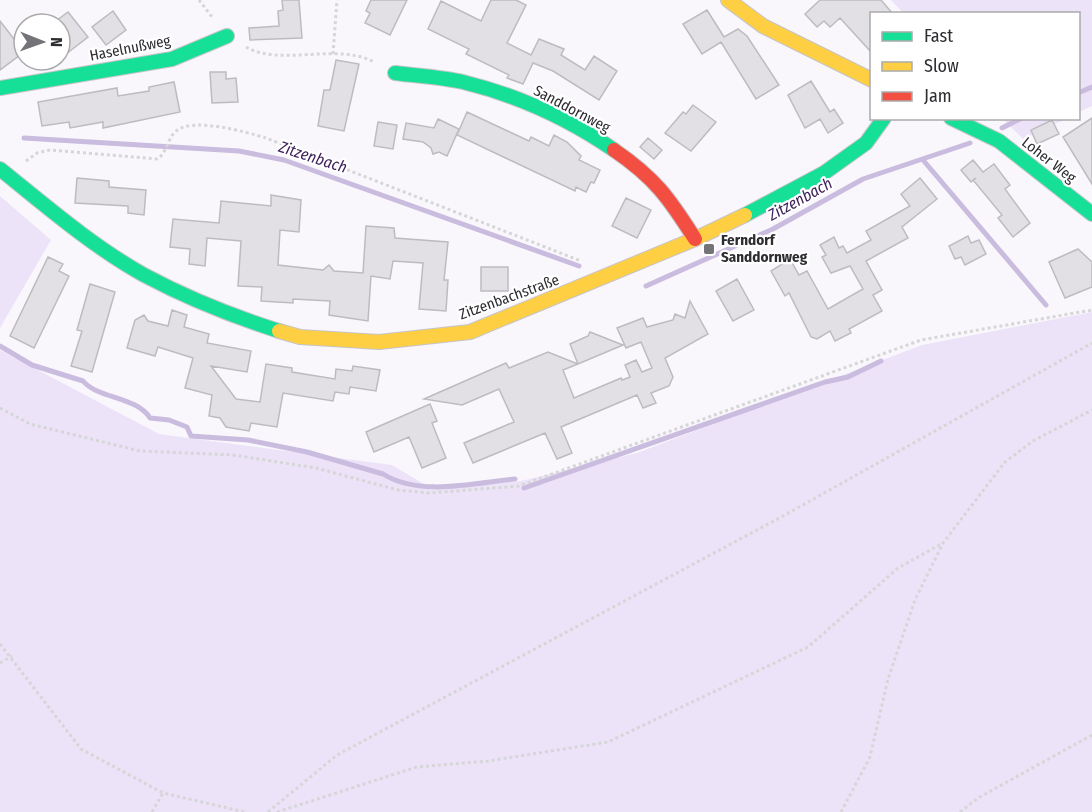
<svg xmlns="http://www.w3.org/2000/svg" width="1092" height="812" font-family="'Fira Sans Condensed',sans-serif">
  <style>
    .green { fill: #ece3f9 }
    .lines { fill: none; stroke-linecap: round; stroke-linejoin: round }
    .stream { stroke: #cabcde; stroke-width: 5 }
    .building { fill: #e2e0e4; stroke: #bdbbc0; stroke-width: 1.5 }
    .fast-casing { stroke: #c5c4c8; stroke-width: 16 }
    .slow-casing { stroke: #c5c4c8; stroke-width: 16 }
    .jam-casing { stroke: #c5c4c8; stroke-width: 16 }
    .path { stroke: #d6d6d7; stroke-width: 3; stroke-dasharray: 3 3; stroke-linecap: butt }
    .fast { stroke: #16e098; stroke-width: 14 }
    .slow { stroke: #ffcf43; stroke-width: 14 }
    .jam { stroke: #f24e42; stroke-width: 14 }
    .poi-dot { fill: #747377; stroke: #fff; stroke-width: 2 }
    .labels { text-anchor: middle; dominant-baseline: central; stroke-width: 4.5; stroke-linejoin: round; paint-order: stroke }
    .street-label { font-size: 15px; fill: #2d2c30; stroke: #fff }
    .poi-label { font-size: 15px; font-weight: bold; fill: #2d2c30; stroke: #fff; text-anchor: start }
    .water-label { font-size: 16px; font-style: italic; fill: #3e225b; stroke: #fff }
  </style>
  <rect width="100%" height="100%" fill="#f9f7fc"/>
  <!-- green -->
  <path class="green" d="M891,0H1092V106L1079,112L1078,14L903,13Z
    M1003,119H1066L1023,139Z
    M0,196L51,240L0,328Z
    M1092,312V812H0V350L159,434L392,465L432,489L521,481L637,453L922,345Z"/>
  <g class="lines">
    <!-- stream -->
    <path class="stream" d="M1078,93L1092,87
      M1002,128L1022,118
      M24,138L239,151L284,160L579,266
      M923,160L1046,305
      M646,286L773,229L863,179L970,143
      M0,346L32,365L83,381C98,399 136,396 150,418L169,420L187,427L191,436L248,440L307,452L383,474C420,497 474,483 515,479
      M524,488L825,382L848,377L881,361"/>
  </g>
  <!-- building -->
  <path class="building" d="M282,0H299L302,38L250,40L249,28L279,26L278,11L283,10Z
    M371,0H407L390,35L365,23L370,13L366,11Z
    M491,0H516L526,5L507,43L531,55L539,39L564,49L561,55L585,70L594,56L617,71L599,100L553,71L533,63L523,84L507,78L509,75L466,54L469,49L428,29L441,1L481,21Z
    M820,0H881L893,14H872V53L840,18L830,27L824,21L817,27L805,14Z
    M707,10L724,37L738,29L747,36L779,85L756,99L721,42L702,54L683,24Z
    M113,11L126,30L106,45L92,27Z
    M68,12L88,37L66,54L60,46V24L56,21Z
    M0,21L24,52L0,70Z
    M336,60L359,64L344,131L318,126L324,90H330Z
    M210,72H226V79L236,78L238,102L212,103Z
    M811,81L830,112L834,109L843,123L828,133L820,119L805,128L788,95Z
    M174,82L180,112L103,128V122L70,128L69,122L42,126L38,102L117,88L118,96L149,91V87Z
    M693,105L716,122L691,151L665,133L683,112L686,114Z
    M467,112L529,141L531,137L549,146L554,135L567,142L581,156L579,160L600,170L594,183L591,182L586,192L576,187L575,191L457,135Z
    M1092,118V184L1063,137Z
    M438,119L459,129L447,156L439,152L433,154L431,148L423,142L403,139L406,123L434,128Z
    M1052,120L1059,134L1037,144L1031,130Z
    M378,122L397,125L393,149L374,146Z
    M648,138L662,150L654,159L640,147Z
    M973,160L983,172L994,164L1010,185L1005,189L1030,223L1013,237L998,218L1002,215L973,180L976,178L971,182L961,170Z
    M77,178L109,181V187L146,190L144,215L128,213V206L75,203Z
    M920,178L937,199L902,227L908,238L866,261L882,290L873,295L882,311L849,329L851,333L835,341L830,331L817,339L811,337L789,293L785,296L771,271L790,259L799,275L807,271L828,309L863,289L850,266L831,273L822,257L826,255L820,245L834,237L839,248L843,246L847,253L871,240L866,231L910,206L901,194Z
    M271,195L301,200L299,232L280,230L278,265L323,270L329,265L334,271L363,273L366,226L394,228L395,238L448,242L444,280H448L446,311L419,309L423,263L393,261L390,279L371,276L368,321L329,315L330,301L293,299V303L261,301L262,287L238,286L241,241L207,238L205,266L189,264L190,249L170,247L173,219L219,223L221,201L271,206Z
    M626,198L651,210L637,238L612,226Z
    M968,236L971,243L979,240L986,254L965,265L961,257L955,259L949,246Z
    M1078,249L1092,262V287L1065,298L1049,262Z
    M48,257L63,264L59,271L69,276L34,348L10,336Z
    M481,267H508V291H481Z
    M737,279L754,310L733,321L716,291Z
    M90,284L115,292L92,372L71,366L82,331L77,330Z
    M690,301L708,334L665,358L673,377L669,386L651,393L656,403L643,408L637,395L561,427L572,453L557,459L545,433L473,463L464,443L514,422L499,389L462,405L424,399L506,363L509,368L548,352L578,364L563,370L574,398L621,378L622,380L630,377L625,365L636,360L642,372L652,368L641,342L626,348L617,328L643,318L647,327L673,320L675,314L685,318Z
    M172,310L187,315L184,327L209,334L207,343L251,351L247,372L211,366L236,399L260,402L266,364L292,368V372L335,379L336,369L352,371L353,366L380,370L376,391L350,387L349,394L335,392L333,401L283,393L277,427L251,423L249,431L226,427L220,418L209,416L212,395L185,388L193,358L158,347L155,356L127,348L135,320L144,315L148,321L168,326Z
    M590,332L623,345L578,364L570,344L588,336Z
    M430,404L437,421L432,423L446,458L422,468L409,437L374,452L366,432Z"/>
  <g class="lines">
    <defs>
      <path id="fast" d="M395,73C418,76 441,77 463,82C516,95 569,119 614,150
        M0,88L172,59L227,36
        M951,118L999,141L1092,214
        M0,169C46,206 92,246 144,275C187,298 232,316 279,331
        M745,215L824,173L866,143L884,118"/>
      <path id="slow" d="M728,0L763,26L872,80
        M279,331L300,337L379,342L470,332L695,239L745,215"/>
      <path id="jam" d="M614,150C655,178 669,198 695,239"/>
    </defs>
    <!-- fast casing -->
    <use href="#fast" class="fast-casing"/>
    <!-- slow casing -->
    <use href="#slow" class="slow-casing"/>
    <!-- jam casing -->
    <use href="#jam" class="jam-casing"/>
    <!-- path -->
    <path class="path" d="M199,0L212,17
      M246,47C280,67 337,42 374,62
      M333,54L337,0
      M26,161L37,153L50,150L157,159C167,153 167,140 175,132C191,116 246,132 266,138L581,261
      M0,408L30,424L140,451L233,455L316,468L398,490L430,493L519,486L921,340L1092,310
      M0,644L81,749L163,793L245,812
      M0,663L12,656
      M152,812L163,793
      M268,812L337,755L785,515L1092,343
      M277,812L417,767L488,761L608,742L808,647L898,568L943,543
      M841,812L870,757L888,679L915,600L943,543L1005,462L1033,441L1092,410
      M960,812L978,798L1092,735"/>
    <!-- fast -->
    <use href="#fast" class="fast"/>
    <!-- slow -->
    <use href="#slow" class="slow"/>
    <!-- jam -->
    <use href="#jam" class="jam"/>
  </g>
  <!-- markers -->
  <rect class="poi-dot" x="703" y="243" width="12" height="12" rx="3"/>
  <g class="labels">
    <!-- street labels -->
    <g class="street-label">
      <text transform="translate(130 48) rotate(-11)">Haselnußweg</text>
      <text transform="translate(572 109) rotate(28)">Sanddornweg</text>
      <text transform="translate(1049 160) rotate(38)">Loher Weg</text>
      <text transform="translate(509 297) rotate(-20)">Zitzenbachstraße</text>
    </g>
    <!-- poi labels -->
    <g class="poi-label">
      <text x="721" y="240">Ferndorf<tspan x="721" dy="17">Sanddornweg</tspan></text>
    </g>
    <!-- water labels -->
    <g class="water-label">
      <text transform="translate(313 157) rotate(18)">Zitzenbach</text>
      <text transform="translate(800 199) rotate(-29)">Zitzenbach</text>
    </g>
  </g>
  <!-- legend -->
  <rect x="870" y="12" width="210" height="108" fill="#ffffff" stroke="#ababac" stroke-width="1.5"/>
  <rect x="882" y="32" width="30" height="9" fill="#16e098" stroke="#ababac" stroke-width="1.5"/>
  <text x="924" y="42" font-size="18" fill="#2d2c30">Fast</text>
  <rect x="882" y="62" width="30" height="9" fill="#ffcf43" stroke="#ababac" stroke-width="1.5"/>
  <text x="924" y="72" font-size="18" fill="#2d2c30">Slow</text>
  <rect x="882" y="92" width="30" height="9" fill="#f24e42" stroke="#ababac" stroke-width="1.5"/>
  <text x="924" y="102" font-size="18" fill="#2d2c30">Jam</text>
  <!-- north arrow -->
  <g transform="translate(42 42) rotate(91)"><circle r="28" fill="#ffffff" stroke="#ababac" stroke-width="1.5"/>
  <path d="M0-4.5L10 22L0 15L-10 22Z" fill="#747377"/>
  <text y="-9" font-size="16" font-weight="bold" text-anchor="middle" fill="#2d2c30">N</text>
  </g>
</svg>
